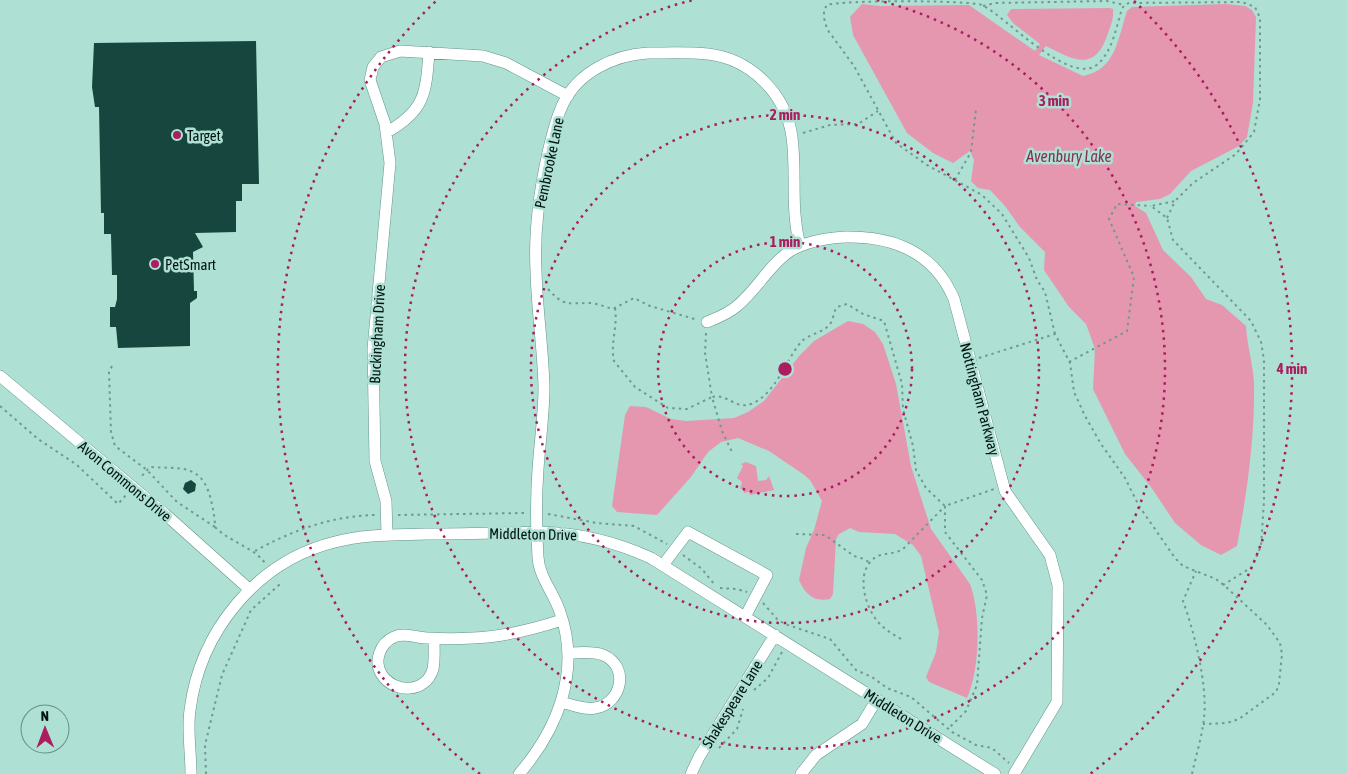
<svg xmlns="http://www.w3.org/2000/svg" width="1347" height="774" font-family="'Asap Condensed',sans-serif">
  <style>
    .water { fill: #e597af }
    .building { fill: #16463e }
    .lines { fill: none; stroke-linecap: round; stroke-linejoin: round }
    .minor-casing { stroke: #64948a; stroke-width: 12 }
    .path { stroke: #72988f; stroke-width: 2; stroke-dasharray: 2.5 4; stroke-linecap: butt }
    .minor { stroke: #fff; stroke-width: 11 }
    .ring { fill: none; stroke: #aa1d5e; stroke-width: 2.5; stroke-dasharray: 2.5 5 }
    .poi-dot { fill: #aa1d5e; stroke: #aee0d4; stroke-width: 2 }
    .labels { text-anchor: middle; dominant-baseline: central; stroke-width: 5; stroke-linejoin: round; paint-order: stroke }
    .poi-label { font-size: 15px; fill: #021410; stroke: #aee0d4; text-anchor: start }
    .street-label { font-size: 15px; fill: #021410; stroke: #aee0d4 }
    .water-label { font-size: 16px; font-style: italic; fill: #892e52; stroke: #aee0d4 }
    .centre { fill: #aa1d5e; stroke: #aee0d4; stroke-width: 2.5 }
    .ring-label { font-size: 15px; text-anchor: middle; font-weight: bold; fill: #aa1d5e; stroke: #aee0d4; stroke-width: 5; stroke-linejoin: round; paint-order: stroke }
  </style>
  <rect width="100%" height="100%" fill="#aee0d4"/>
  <!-- water -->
  <path class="water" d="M862,4L880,6L969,5L1035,51L1040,44L1013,23L1007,15L1011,9L1110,8L1113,9C1114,19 1110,27 1107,36C1094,73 1072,59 1046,46L1039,55L1083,76C1116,70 1118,38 1127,11L1132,7L1226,4L1245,6L1252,10L1256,17L1253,103L1247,137L1239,146L1191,171L1170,194L1160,199L1136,202L1135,206L1146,213L1163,250L1191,277L1206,299L1222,305L1246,326C1247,346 1253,363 1254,383C1255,438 1247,492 1237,546L1221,555L1201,545L1175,523L1151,487L1125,454L1093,389L1095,349L1086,324L1069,307L1044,270L1045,252L1020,227L1005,206L990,190L978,188L971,181L974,160L970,151L953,163L933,153L907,133L853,35L850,17Z
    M848,321L863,324L875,332L883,344L896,384L911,466L931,529L970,584C981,613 980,669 967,698L929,682L926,677L936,652L939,632L921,556L913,545L895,534L859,532L850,528L839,534L836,539L833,594L830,599C813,602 806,595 799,580L806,548L814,530L822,501L810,480L803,474L769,451L738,438L721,442L708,452L691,477L657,515L617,512L612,506L625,415L630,406L646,407L671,419L686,421L734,418L748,412L764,401L800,355L814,341Z
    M746,462L756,466L758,481L766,480L769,476L774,490L750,495L749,492L744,493L743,489H740L742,482L737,478L743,466L741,464Z"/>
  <!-- building -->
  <path class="building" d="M256,41L259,184H242V201H236V232L195,233L203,247L193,252L194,291H197V298L190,303V346L118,348L116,327H110V307H115L117,299V275H112L111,234H104V213H101L99,107H95L92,87L94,43Z
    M191,480L196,484L195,491L188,494L183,489L185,483Z"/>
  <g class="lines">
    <defs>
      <path id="minor" d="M387,132C425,111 426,93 429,52
        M707,322C717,318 728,314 737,306C757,290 768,266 790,251C807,241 826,238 845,237C894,236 934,252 954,299L1005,491L1050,555L1058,585L1057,702L1014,774
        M0,376L165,514L249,589
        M387,535L386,501L375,461L373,349L390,163L385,124L370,80L373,67L381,57L400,51L483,56L506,63L568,96
        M663,565L688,532L767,575L745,617
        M434,638C434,648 435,659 433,669C426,693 395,694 382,675C373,662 380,643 394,637C405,632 416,638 427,638C443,639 458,639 473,638C503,637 534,629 562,620
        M561,702C572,705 585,710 595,708C622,704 630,666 603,655C593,651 580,653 569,653
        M191,774C191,752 187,731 190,710C200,631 257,561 335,542C364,534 395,535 426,534C464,534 502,533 540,532C580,533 614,541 651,558L995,774
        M519,774C558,729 581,671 560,612C554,593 539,577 538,557C536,528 536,498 538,469C540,441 544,414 544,387C543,348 537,310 536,271C534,233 539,194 547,157C551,140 555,120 563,104C578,72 614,55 648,53C668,53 689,52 708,54C751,59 786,94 792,137C797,175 790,207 800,246
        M691,774L699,757L775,635
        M801,774L816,755L862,724L877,699"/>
    </defs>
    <!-- minor casing -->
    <use href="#minor" class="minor-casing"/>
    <!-- path -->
    <path class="path" d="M983,6L995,3L1107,1L1124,5
      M803,133L830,125L858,124L878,111
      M955,180L971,152L976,109
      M1167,218L1175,201L1151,206L1167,218L1173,240L1251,321L1261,342L1264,360V501L1261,546L1252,567L1223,585
      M548,289C564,307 568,303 589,303C597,303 605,307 613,309L634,298L650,306L698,320
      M615,308C618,327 610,343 614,361L635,387L668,408L687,409L712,397L722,431L732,452
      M706,333L705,353L712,397C727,393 736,410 751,404C776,394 785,361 801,342C808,334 824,333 830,324C834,319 833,312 837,307L847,304L863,314L884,321L902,384L903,409L913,446L916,470L926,488L945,506L994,489
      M1055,334L1045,292L1037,280L1029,258L1002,214L982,195L927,165L896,143L854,66L827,29L824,18V10L827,5C841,0 967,0 982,5C1005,16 1071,88 1098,64C1112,51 1116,29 1121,12L1124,5L1129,3L1242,2L1255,7L1260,18V99L1254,132L1236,154L1193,183L1175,201
      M979,358L1055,334L1070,363L1074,392L1085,416L1101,444L1125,478L1139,506L1175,558L1183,566L1216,579L1225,586L1267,625L1280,643L1282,654L1279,684L1276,692L1239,719L1227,723L1203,724
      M1069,362L1127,331L1134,277L1109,219L1117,204L1151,206
      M112,366L109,372L111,432L115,446L147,470L177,502L215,527C215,518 213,509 211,500C202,463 181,469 150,467L140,478
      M0,406L38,439L77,465L118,504L126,495
      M945,506V532L982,580L987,595L982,618L977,685L966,711L948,729
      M548,514L597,523L634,526L667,544
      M398,515L525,513
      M215,527C231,543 252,546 265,563
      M796,534L825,535L854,556L864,559L870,563
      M255,551C293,530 332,516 375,515
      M683,555L702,569L714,584
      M720,588L737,589L747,592
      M763,603L777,619L785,624L830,639L856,670L872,677L887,688L911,697L952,732L976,745L992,748L1009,763
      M901,639C893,634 885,630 879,623C866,609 856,577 871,561C880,551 892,556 903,549L945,506
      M754,690L768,678L782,652
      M719,748L737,729L743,709
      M206,774L205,745L222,675L251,610L279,585L278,582
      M1192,774C1196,755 1202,737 1204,718C1208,686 1194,631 1183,601L1196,571"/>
    <!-- minor -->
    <use href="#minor" class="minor"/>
  </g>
  <!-- distance rings -->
  <g class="ring">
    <circle cx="785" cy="369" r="127"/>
    <circle cx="785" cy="369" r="254"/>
    <path d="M877 0A380 380 0 1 1 693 0"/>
    <path d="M480 774A507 507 0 0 1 436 1M1134 1A507 507 0 0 1 1090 774"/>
  </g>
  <!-- markers -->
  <g class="poi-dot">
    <circle cx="177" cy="135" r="5"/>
    <circle cx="155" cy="264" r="5"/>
  </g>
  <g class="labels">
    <!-- poi labels -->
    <g class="poi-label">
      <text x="187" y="135">Target</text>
      <text x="165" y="264">PetSmart</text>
    </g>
    <!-- street labels -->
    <g class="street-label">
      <text transform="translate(549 163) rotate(-78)">Pembrooke Lane</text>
      <text transform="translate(377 334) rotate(-87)">Buckingham Drive</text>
      <text transform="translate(980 399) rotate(75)">Nottingham Parkway</text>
      <text transform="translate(125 481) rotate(40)">Avon Commons Drive</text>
      <text transform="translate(533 534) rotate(1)">Middleton Drive</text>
      <text transform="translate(732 704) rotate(-58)">Shakespeare Lane</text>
      <text transform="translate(903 716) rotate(32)">Middleton Drive</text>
    </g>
    <!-- water labels -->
    <g class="water-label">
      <text x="1069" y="156">Avenbury Lake</text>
    </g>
  </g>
  <circle cx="785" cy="369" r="8" class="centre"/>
  <g class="ring-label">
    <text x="1054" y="106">3 min</text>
    <text x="785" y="120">2 min</text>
    <text x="785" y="247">1 min</text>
    <text x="1292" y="374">4 min</text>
  </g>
  <!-- north arrow -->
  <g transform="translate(45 729) rotate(359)"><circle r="24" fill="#aee0d4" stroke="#698e86"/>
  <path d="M0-4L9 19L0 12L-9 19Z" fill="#aa1d5e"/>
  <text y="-8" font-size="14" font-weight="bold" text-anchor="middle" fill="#021410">N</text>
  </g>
</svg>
